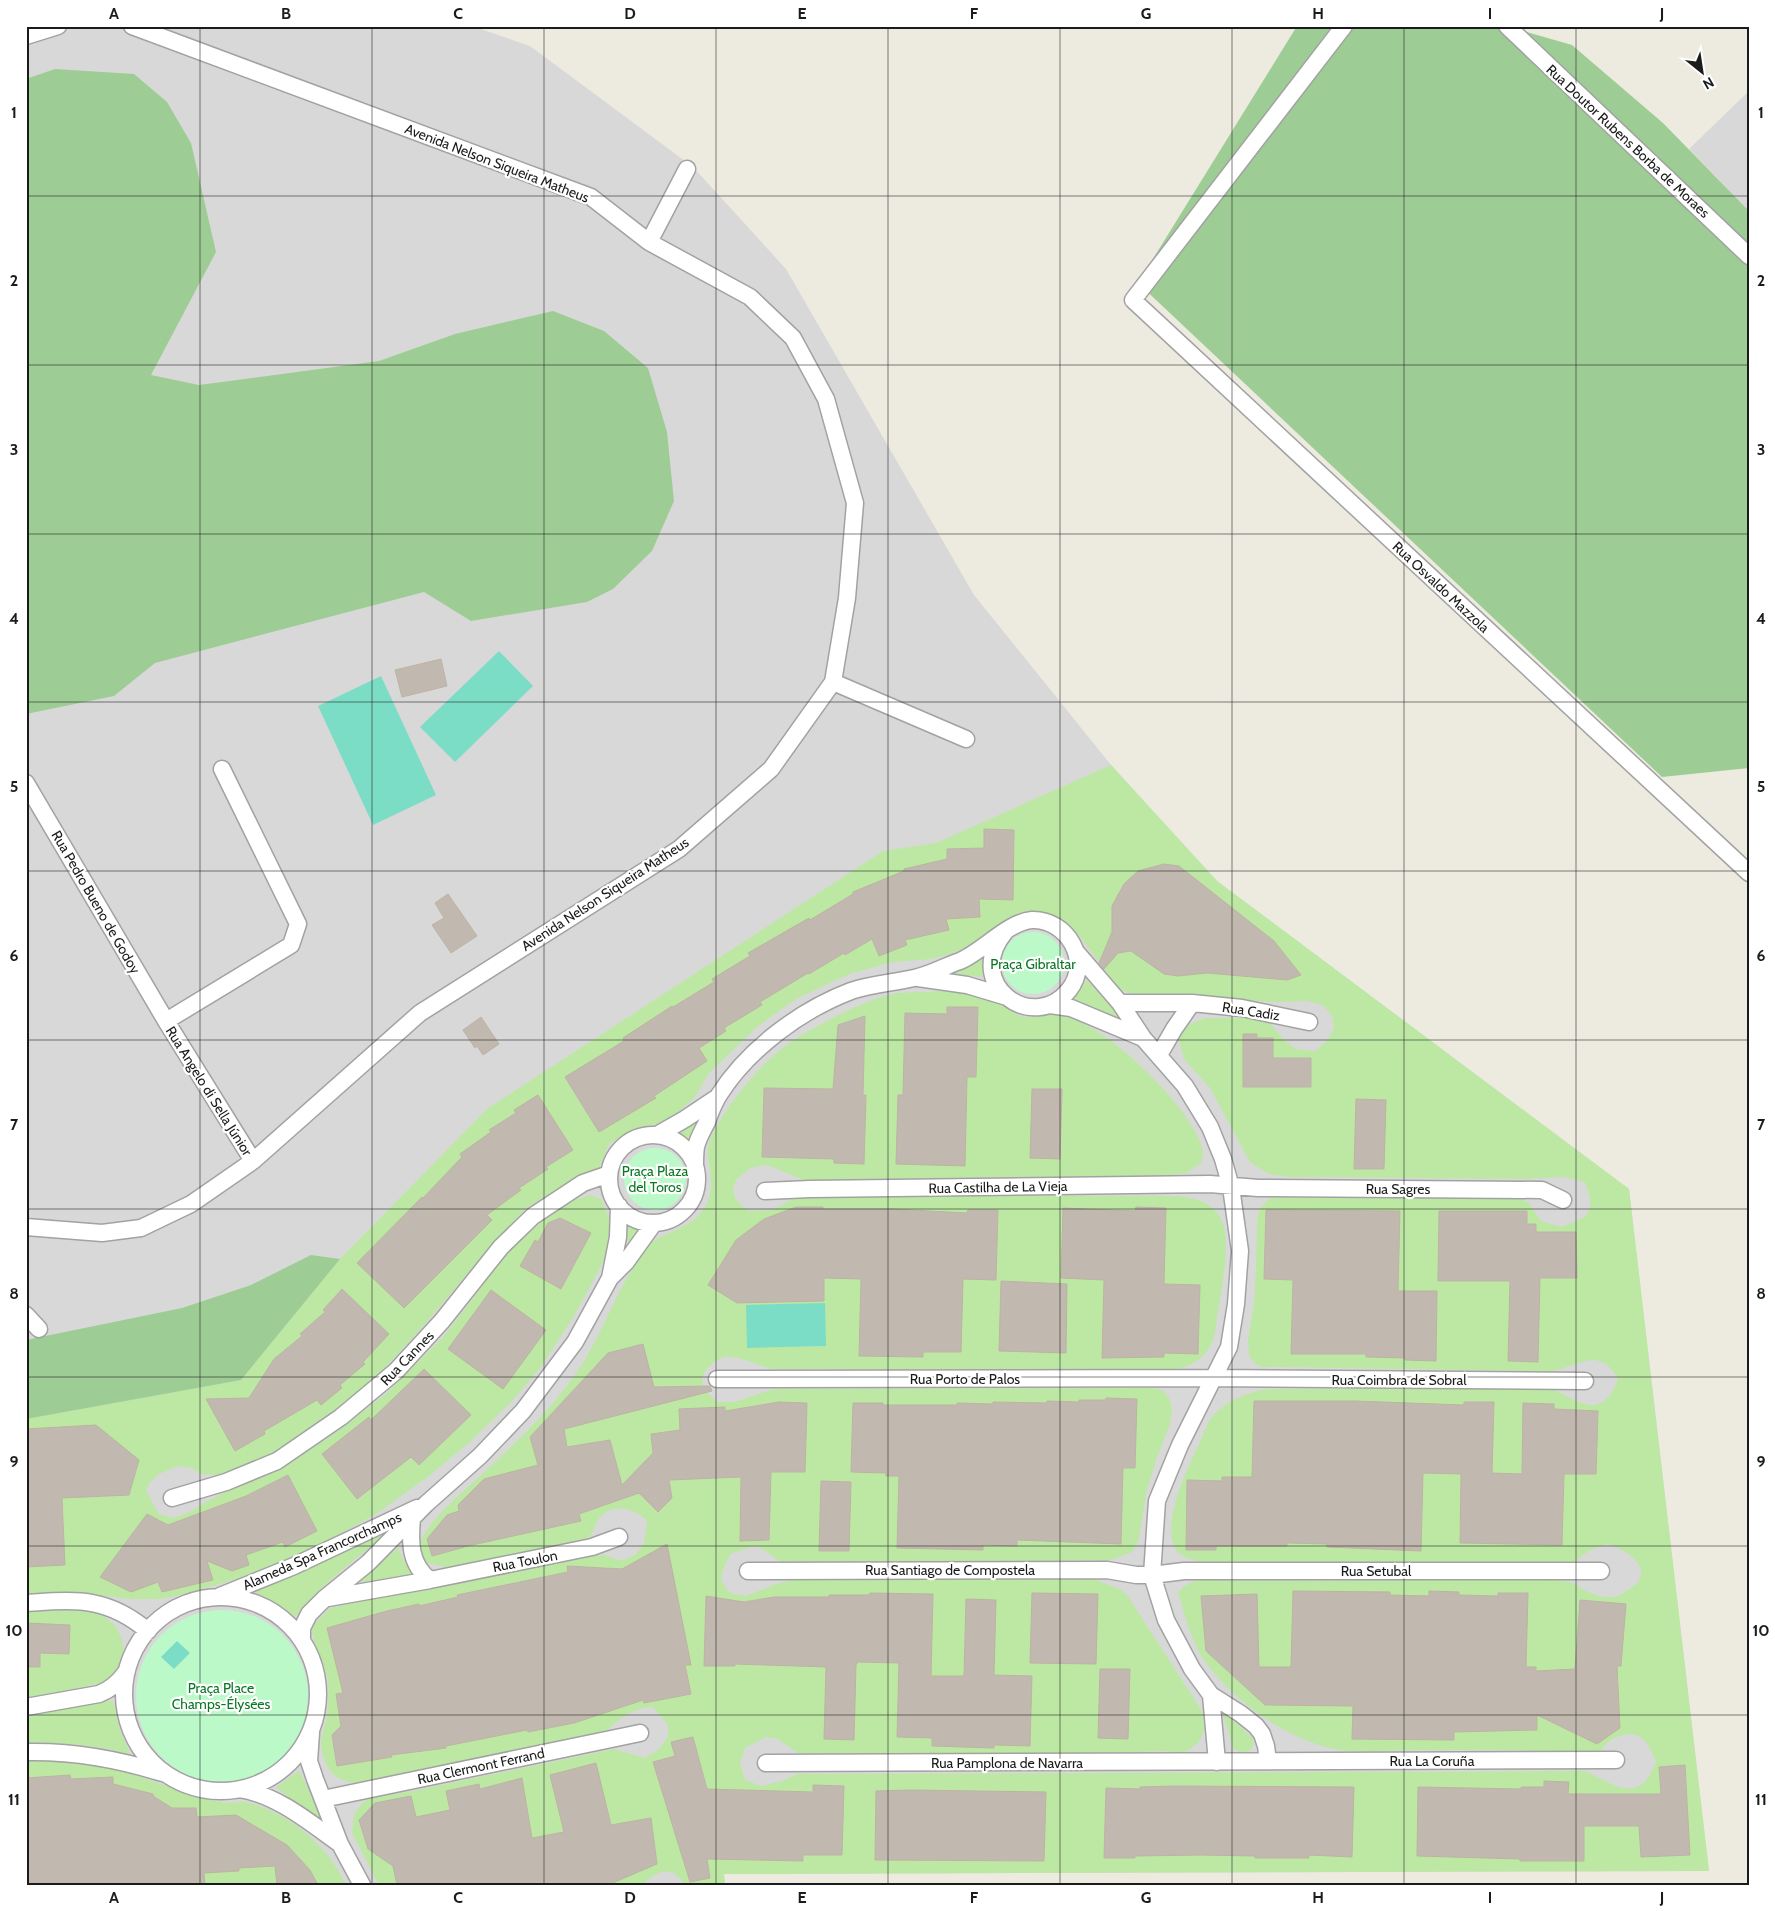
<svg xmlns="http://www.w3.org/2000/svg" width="1775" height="1911" font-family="Cabin,sans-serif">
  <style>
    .residential { fill: #d9d8d8 }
    .grass { fill: #bce8a4 }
    .forest { fill: #9dcd94 }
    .park { fill: #bbf9c9 }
    .pitch { fill: #7cddc6 }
    .building { fill: #c1b9b0; stroke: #beb3a2 }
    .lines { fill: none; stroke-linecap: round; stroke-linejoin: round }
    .minor-casing { stroke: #a2a2a2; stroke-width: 19 }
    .minor { stroke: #fff; stroke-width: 16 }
    .grid { fill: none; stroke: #1b1b1b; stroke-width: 1; stroke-opacity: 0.55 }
    .labels { text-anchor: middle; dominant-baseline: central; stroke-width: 4.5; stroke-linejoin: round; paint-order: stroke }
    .street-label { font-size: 14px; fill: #1b1b1b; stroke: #fff }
    .park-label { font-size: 14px; fill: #0a7723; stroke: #fff }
    .neatline { fill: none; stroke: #1b1b1b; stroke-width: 2 }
    .grid-label { font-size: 16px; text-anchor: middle; font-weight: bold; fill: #1b1b1b }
  </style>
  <rect width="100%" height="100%" fill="#edeae0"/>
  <!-- residential -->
  <path class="residential" d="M26,26H472L530,46L693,167L786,269L974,595L1111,765L1217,881L1629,1189L1709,1871L724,1874L725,1885H26Z
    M1749,91V211L1689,149Z"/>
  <!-- grass -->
  <path class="grass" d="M1111,765L1217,881L1629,1189L1709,1871L724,1874L725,1885H685C672,1864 657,1870 642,1885H379L352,1833L354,1814L363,1802L373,1797L408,1792L614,1749L645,1758L659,1749L668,1737V1725L653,1707C632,1707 618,1721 602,1734L356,1783C333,1781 324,1768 321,1745C320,1736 326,1725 327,1715C328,1705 329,1691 328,1681C325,1661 312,1647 312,1626L330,1608L342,1605L578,1557L605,1555L618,1560L626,1559L635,1555L644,1544L647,1521C636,1509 615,1503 602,1515C595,1521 596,1531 588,1538L454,1569L424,1562L417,1549C428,1519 458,1497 481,1475C512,1446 544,1417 569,1383C600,1343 614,1293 643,1252C657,1230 688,1233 703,1210C722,1182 700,1159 711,1137C726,1106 760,1063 788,1044C804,1033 821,1024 838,1015C857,1006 877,997 898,993C907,992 918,992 927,992C937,991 947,990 956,991C971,993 986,997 1000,1004C1007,1008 1013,1013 1020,1016C1032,1019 1043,1014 1055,1014C1072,1014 1103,1034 1116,1045C1142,1064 1198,1120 1203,1152C1203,1154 1202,1161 1201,1163L1187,1173L1162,1176L839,1179L806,1181L767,1165L750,1168L736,1180L733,1189L736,1200L748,1211L773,1210L796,1197L808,1195L1177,1196C1194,1198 1210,1201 1220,1217C1233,1238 1221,1292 1217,1316C1216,1324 1216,1335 1212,1342C1210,1348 1203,1357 1198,1360C1180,1373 1160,1371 1139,1370L772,1369C760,1366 737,1355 726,1357C721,1357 715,1361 712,1364C694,1379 703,1389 717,1402H735L773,1389L1152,1388L1162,1390L1169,1398L1172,1408L1170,1424L1156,1460L1147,1490L1138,1542L1132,1552L1111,1560L800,1563C774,1567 776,1552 754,1546L730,1554L723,1570L721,1580L728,1591L734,1594L746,1596L776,1584L794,1580L1091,1578L1120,1589L1127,1595L1202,1711L1205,1727L1199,1742L1190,1749L1181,1753L1166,1751L1014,1755L810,1756L798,1753L777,1739L766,1737L745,1748L740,1763L745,1780L761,1786L782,1781L797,1774L1585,1771C1615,1785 1639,1806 1656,1762C1653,1755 1650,1747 1645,1741C1635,1729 1616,1735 1606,1744C1602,1748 1601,1752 1595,1754C1537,1749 1478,1750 1420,1750C1396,1750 1372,1753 1348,1751C1295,1746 1234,1703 1204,1660C1191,1641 1185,1615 1178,1593L1184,1586L1197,1580L1328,1581L1538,1579C1548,1580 1559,1580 1569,1582C1575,1583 1580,1588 1586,1591C1594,1595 1602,1597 1612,1597C1617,1597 1621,1594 1626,1591C1659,1573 1631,1551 1607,1544L1590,1550L1574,1562L1562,1564L1217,1565C1205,1562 1187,1561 1178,1552C1157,1529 1190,1462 1201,1440C1204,1432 1208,1422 1213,1416C1225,1401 1249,1392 1267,1389L1552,1388C1580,1403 1602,1421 1618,1379C1599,1344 1578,1367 1551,1371L1261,1367L1254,1363L1249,1356L1248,1339L1254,1303L1256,1267L1257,1219L1260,1208L1270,1198L1517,1196L1529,1203L1541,1221L1562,1227L1585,1217L1590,1209V1198L1585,1182L1564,1177L1526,1179L1289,1177L1269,1174L1250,1162L1210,1088L1184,1059L1179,1041L1183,1027L1205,1018H1255L1267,1020L1283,1039L1296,1049L1315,1051L1328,1040L1334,1027L1332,1016L1323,1005L1306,1001L1278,1002L1214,998L1146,996L1129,993L1118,988L1079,935L1068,924L1049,914L1034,911L1012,916L979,942L953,953L932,959L893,962L849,974L796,999L757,1027L709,1073L694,1098L669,1120L628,1132L609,1144L599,1168L578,1177L526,1208L465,1276L426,1323L373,1381L297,1439L262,1461L232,1472L217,1475L200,1474L192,1468L178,1466L157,1475L149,1484L146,1491L159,1514L174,1518L194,1510L207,1501L228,1491L281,1469L342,1428L388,1392L445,1335L508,1252L541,1222L566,1203L590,1195L601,1199L613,1227L614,1237L598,1272L574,1316L541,1367L513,1400L471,1441L429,1476L376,1514L338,1535L301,1553L240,1578L181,1595L160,1599H130L81,1593H26V1419L241,1380L340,1259L487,1109L883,851L936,843Z
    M985,958L982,967L983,977L949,973Z
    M1087,980L1125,1023L1071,998L1078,993Z
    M707,1108L692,1146L675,1133Z
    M626,1217L635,1223L646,1227L628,1249Z
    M392,1530C358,1557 322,1583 295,1617L253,1591L293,1576Z
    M398,1548L405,1563L416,1575L359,1582Z
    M73,1610L99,1613L115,1625L121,1637L124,1651L117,1672L101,1683L26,1699V1612Z
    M111,1701L114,1703L120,1731L130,1753L129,1754C95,1745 61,1742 26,1743V1714L96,1702Z
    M1221,1707L1253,1739C1254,1747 1251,1753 1242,1753L1233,1748Z
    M30,1761C53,1762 76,1762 99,1766C133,1772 168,1788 201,1797C209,1800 218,1802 227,1803C233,1803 240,1801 246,1802C288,1812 329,1846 346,1885H26V1762Z
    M299,1771L322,1815L321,1819L317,1820L276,1787Z"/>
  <!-- forest -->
  <path class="forest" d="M1297,26H1506L1572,45L1663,123L1749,211V768L1662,777L1138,283Z
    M55,69L134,74L167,102L191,143L216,252L151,375L199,385L379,361L455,334L553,311L604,331L648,368L667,432L674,501L652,551L613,589L587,602L471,621L424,592L155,663L114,696L26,714V79Z
    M311,1255L340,1259L241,1380L26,1419V1340L182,1308L251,1285Z"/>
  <!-- park -->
  <path class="park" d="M1002 963a31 31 0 1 1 62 0a31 31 0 1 1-62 0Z
    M624 1179a31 31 0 1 1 62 0a31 31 0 1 1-62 0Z
    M136 1696a86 86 0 1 1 172 0a86 86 0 1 1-172 0Z"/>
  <!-- pitch -->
  <path class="pitch" d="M499,651L533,686L455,762L420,727Z
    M381,676L436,795L373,825L318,706Z
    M825,1303L826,1346L747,1348L746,1305Z
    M177,1641L190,1653L174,1669L161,1657Z"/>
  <!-- building -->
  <path class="building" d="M441,659L447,686L402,697L395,670Z
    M984,829L1014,830L1013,900L979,899L980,917L946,919L949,930L905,940L907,945L879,956L872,939L845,955L844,953L809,974L808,973L760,1002L762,1005L724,1028L726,1031L699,1048L707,1061L654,1096L656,1098L599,1132L565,1077L624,1041L623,1038L672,1006L673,1007L714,982L712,979L750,956L748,953L809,918L810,920L853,894V892L904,871V869L947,859V849L984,848Z
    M1164,864L1179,866L1274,941L1301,975L1287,980L1207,973L1178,976L1164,974L1131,951L1118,953L1104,969L1099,963L1112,932V906L1124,884L1138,871Z
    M448,894L477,936L451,953L432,925L444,918L435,903Z
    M947,1007H978L976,1077H967L965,1166L896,1164L898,1095H903L905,1013L947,1014Z
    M865,1016L863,1095H866L864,1164L834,1163V1159L762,1157L764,1088L833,1089L838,1025Z
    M481,1017L499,1044L483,1055L477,1046L475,1048L463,1030Z
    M1243,1034H1257V1038H1273V1058H1311V1087H1243Z
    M1032,1089H1062L1060,1159L1030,1158Z
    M538,1095L573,1150L546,1167L548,1169L519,1188L521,1190L487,1215L492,1220L404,1308L357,1263L422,1197L423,1198L462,1157L460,1154L491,1132L489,1130L516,1113L514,1110Z
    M1356,1099L1386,1100L1384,1169H1354Z
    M796,1207H823V1209H892L967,1213L968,1210H998L996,1280L963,1279L961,1352H923V1357L859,1356L861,1279L824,1278V1301L737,1303L708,1285L736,1240L764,1219Z
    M1136,1207L1166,1208L1164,1284L1200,1285L1198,1354L1164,1353V1357L1102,1358L1104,1280L1061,1278L1063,1208L1135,1211Z
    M1266,1210L1400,1211L1398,1291H1437L1436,1361L1405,1360V1358L1366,1357V1354H1291L1293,1280L1264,1279Z
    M1439,1211H1527V1224H1536V1232H1576L1577,1278H1540L1538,1362L1508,1361L1510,1281H1438Z
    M560,1218L591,1233L561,1289L520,1266L535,1240L538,1242L548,1223Z
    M1001,1281L1067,1284L1066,1353L999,1351Z
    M342,1289L389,1334L363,1362L365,1364L340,1385L342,1388L321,1405L317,1400L264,1431L265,1434L235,1451L206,1399L249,1398L274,1359L302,1336L300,1334L325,1312L323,1310Z
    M491,1290L546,1330L503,1389L448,1349Z
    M643,1344L654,1387L710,1386L712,1391L564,1429L567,1447L610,1440L622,1485L653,1453L651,1434L680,1430L679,1409L725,1407V1411L779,1402L807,1403L805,1472H771L769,1540L740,1541L741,1477L669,1480L672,1498L658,1512L639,1493L579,1514L581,1521L468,1546L432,1556L427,1539L447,1515L459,1511L458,1505L484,1479L538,1465L530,1437L608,1353Z
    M424,1369L471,1415L419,1465L411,1457L357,1499L322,1454L369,1417L371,1420Z
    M1106,1398L1137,1399L1135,1468H1123L1121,1544L1017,1540V1546L983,1545V1550L897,1548L899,1476H886V1473L851,1472L853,1403H883V1405H957V1403L993,1404V1402L1047,1403V1401L1079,1402V1400H1106Z
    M1254,1401H1355L1464,1405V1402H1494L1492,1473L1522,1474L1523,1403L1554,1404V1409L1598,1411L1596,1474H1564L1562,1545L1460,1543L1461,1474L1423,1473L1421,1551L1327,1547V1544L1287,1543V1546H1216V1550H1186L1187,1480L1222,1481V1477H1252Z
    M96,1425L139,1460L129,1495L62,1498L65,1565L26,1567V1429Z
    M288,1475L317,1531L285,1547L283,1542L246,1555L249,1565L232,1571L207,1561L213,1580L162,1592L158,1582L131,1592L100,1577L147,1514L168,1525L246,1496Z
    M821,1481L851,1482L849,1551H819Z
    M667,1544L691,1665H685L691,1694L644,1703L643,1700L574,1723L528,1732L527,1730L446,1746V1748L391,1755L392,1757L337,1766L332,1735L341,1726L336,1694L343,1693L327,1628L387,1611L419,1604V1606L458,1597L457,1595L568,1572L567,1566L622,1569Z
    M1293,1591L1390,1592V1595L1429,1596V1591L1459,1592V1595L1498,1596V1593H1528L1526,1667H1536V1671L1575,1669L1580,1600L1626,1604L1621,1666H1617L1620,1728L1597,1744L1537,1715V1730L1454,1732V1740L1352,1739L1353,1706L1265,1705L1206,1651L1201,1596L1257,1594L1259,1667H1291Z
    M870,1593L933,1594L931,1676H964L966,1599L996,1600L994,1675L1032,1676L1030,1746L994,1745V1748L932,1746V1738L897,1737L899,1663L858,1662L856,1665L854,1740L824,1739L826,1667L735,1664V1666H704L706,1596L744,1602L774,1597H829V1595H869Z
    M1032,1593L1098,1594L1096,1664L1030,1663Z
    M26,1623L70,1625L69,1654L40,1653V1667H26Z
    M1100,1669H1130L1128,1739L1098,1738Z
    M693,1737L707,1789L813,1792V1785L844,1786L842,1855H803V1861L707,1859L710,1878L690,1882L653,1762L675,1756L671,1742Z
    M596,1763L611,1825L651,1818L657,1864L608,1885H397L393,1866L368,1849L359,1820L375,1803L411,1796L416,1817L450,1810L446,1791L479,1784L480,1789L522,1778L532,1838L564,1832L550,1775Z
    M1685,1765L1690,1855L1641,1857L1639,1826H1584V1861H1520V1859L1417,1856L1418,1787L1521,1789V1787H1544V1781L1569,1782L1568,1794H1661L1659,1767Z
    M70,1775L71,1779L113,1777V1784L153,1794V1796L172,1808H196L197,1817L236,1815L287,1845L310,1870L318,1885H277L275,1866L239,1868V1871L204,1873L205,1885H26V1778Z
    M1172,1786L1354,1787L1352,1857L1309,1855V1858H1255V1856L1201,1855L1135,1856V1858H1104L1106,1788L1140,1789V1787Z
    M911,1790L1046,1792L1044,1861L875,1860L876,1791Z"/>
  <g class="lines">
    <defs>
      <path id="minor" d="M1344,26L1133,300L1749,873
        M1507,26L1749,256
        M26,36L58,26
        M649,242L687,169
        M833,682L966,739
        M26,783L166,1021L253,1161
        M1077,953L1120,1003L1143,1038L1185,1086L1210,1127L1223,1159L1231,1187L1240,1251L1236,1304L1229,1347L1180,1445L1157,1501L1152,1575L1166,1620L1192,1669L1211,1695L1241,1714L1256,1726L1262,1734L1266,1746L1268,1761
        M918,978L967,985L1007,997
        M1120,1003H1192L1242,1008L1309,1022
        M1050,1005L1071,1008L1143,1038
        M166,1021L291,945L298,924L222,769
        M1159,1055L1174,1029L1192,1003
        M657,1135L685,1119L718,1097
        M609 1179a44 44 0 1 1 88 0a44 44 0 1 1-88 0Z
        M695,1165C695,1159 695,1153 696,1147C698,1138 703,1130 707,1122C710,1113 714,1103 719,1095C748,1049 801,1010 851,991C872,984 893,983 914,978C930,975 945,966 960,961C983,951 1008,922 1032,920C1067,919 1092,961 1069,990C1033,1035 962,984 1005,932
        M765,1191L810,1189L1210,1184L1258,1188L1542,1190L1563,1200
        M26,1227L102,1233L141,1228L191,1204L253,1161L420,1013L679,849L771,769L833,682L847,598L855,503L826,399L793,338L750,297L649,242L591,197L132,26
        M610,1278L626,1262L654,1223
        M26,1315L39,1329
        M717,1379L1214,1378L1585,1381
        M172,1498L226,1482L277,1461L341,1417L396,1371L442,1321L501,1247L533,1216L583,1183L609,1174
        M412,1518C410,1541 409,1564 430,1580
        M748,1571L1107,1570L1136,1575H1152L1184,1571H1601
        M220,1596L294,1566L417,1508
        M124 1694a97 97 0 1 1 194 0a97 97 0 1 1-194 0Z
        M328,1598L430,1580L592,1547L619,1537
        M26,1603C77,1600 106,1596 148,1631
        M302,1639V1628L309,1614L325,1598L368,1563L426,1504L480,1456L523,1411L575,1342L610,1278L618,1237L619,1206
        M1211,1695L1217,1762
        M26,1707L99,1694C111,1689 118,1683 126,1672
        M311,1733L309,1761L315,1779L340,1844L362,1885
        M26,1752C73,1751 118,1759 162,1773
        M766,1763L1616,1760
        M240,1789C277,1795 309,1822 340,1844
        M323,1799L640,1733"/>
    </defs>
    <!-- minor casing -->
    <use href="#minor" class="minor-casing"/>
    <!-- minor -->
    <use href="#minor" class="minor"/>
  </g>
  <!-- grid -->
  <path class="grid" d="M200,26V1885M372,26V1885M544,26V1885M716,26V1885M888,26V1885M1060,26V1885M1232,26V1885M1404,26V1885M1576,26V1885M26,196H1749M26,365H1749M26,534H1749M26,702H1749M26,871H1749M26,1040H1749M26,1209H1749M26,1377H1749M26,1546H1749M26,1715H1749"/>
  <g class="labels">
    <!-- street labels -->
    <g class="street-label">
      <text transform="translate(1628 141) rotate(43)">Rua Doutor Rubens Borba de Moraes</text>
      <text transform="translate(497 163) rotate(21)">Avenida Nelson Siqueira Matheus</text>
      <text transform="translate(1441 587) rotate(43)">Rua Osvaldo Mazzola</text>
      <text transform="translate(605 894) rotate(-33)">Avenida Nelson Siqueira Matheus</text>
      <text transform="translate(96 902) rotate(60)">Rua Pedro Bueno de Godoy</text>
      <text transform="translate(1251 1011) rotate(9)">Rua Cadiz</text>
      <text transform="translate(209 1091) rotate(58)">Rua Angelo di Sella Júnior</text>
      <text transform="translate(998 1187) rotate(-1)">Rua Castilha de La Vieja</text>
      <text x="1398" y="1189">Rua Sagres</text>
      <text transform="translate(407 1358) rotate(-46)">Rua Cannes</text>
      <text x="965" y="1379">Rua Porto de Palos</text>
      <text x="1399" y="1380">Rua Coimbra de Sobral</text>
      <text transform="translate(322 1551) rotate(-24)">Alameda Spa Francorchamps</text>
      <text transform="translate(525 1561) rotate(-11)">Rua Toulon</text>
      <text x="950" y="1570">Rua Santiago de Compostela</text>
      <text x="1376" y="1571">Rua Setubal</text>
      <text x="1432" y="1761">Rua La Coruña</text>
      <text x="1007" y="1763">Rua Pamplona de Navarra</text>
      <text transform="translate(481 1766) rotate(-12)">Rua Clermont Ferrand</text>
    </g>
    <!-- park labels -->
    <g class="park-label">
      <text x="1033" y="964">Praça Gibraltar</text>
      <text x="655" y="1171">Praça Plaza<tspan x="655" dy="16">del Toros</tspan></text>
      <text x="221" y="1688">Praça Place<tspan x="221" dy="16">Champs-Élysées</tspan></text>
    </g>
  </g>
  <!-- border -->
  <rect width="1775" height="1911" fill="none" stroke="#ffffff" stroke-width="55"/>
  <!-- north arrow -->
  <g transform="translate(1702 72) rotate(150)" stroke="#ffffff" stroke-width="4" paint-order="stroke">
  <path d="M0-4L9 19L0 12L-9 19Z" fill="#1b1b1b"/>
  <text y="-8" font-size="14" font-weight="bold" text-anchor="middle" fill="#1b1b1b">N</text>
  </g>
  <rect x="28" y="28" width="1720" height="1856" class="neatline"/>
  <g class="grid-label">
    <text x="114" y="19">A</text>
    <text x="286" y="19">B</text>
    <text x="458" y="19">C</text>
    <text x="630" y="19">D</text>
    <text x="802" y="19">E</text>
    <text x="974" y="19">F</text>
    <text x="1146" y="19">G</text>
    <text x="1318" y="19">H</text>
    <text x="1490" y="19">I</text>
    <text x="1662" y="19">J</text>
    <text x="14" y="118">1</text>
    <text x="1761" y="118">1</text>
    <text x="14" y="286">2</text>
    <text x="1761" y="286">2</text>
    <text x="14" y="455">3</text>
    <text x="1761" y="455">3</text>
    <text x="14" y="624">4</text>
    <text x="1761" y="624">4</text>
    <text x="14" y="792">5</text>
    <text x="1761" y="792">5</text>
    <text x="14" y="961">6</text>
    <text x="1761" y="961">6</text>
    <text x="14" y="1130">7</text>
    <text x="1761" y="1130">7</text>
    <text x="14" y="1299">8</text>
    <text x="1761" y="1299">8</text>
    <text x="14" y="1467">9</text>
    <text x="1761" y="1467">9</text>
    <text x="14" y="1636">10</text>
    <text x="1761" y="1636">10</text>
    <text x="14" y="1805">11</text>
    <text x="1761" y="1805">11</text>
    <text x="114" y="1903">A</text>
    <text x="286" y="1903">B</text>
    <text x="458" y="1903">C</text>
    <text x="630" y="1903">D</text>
    <text x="802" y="1903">E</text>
    <text x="974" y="1903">F</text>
    <text x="1146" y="1903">G</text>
    <text x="1318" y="1903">H</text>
    <text x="1490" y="1903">I</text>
    <text x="1662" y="1903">J</text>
  </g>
</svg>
